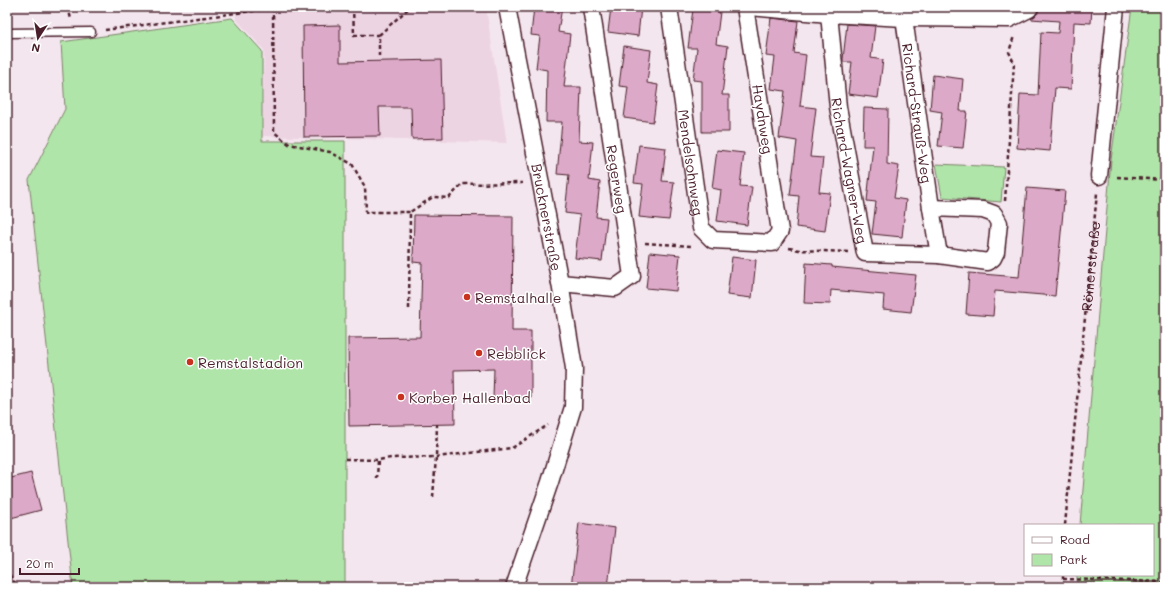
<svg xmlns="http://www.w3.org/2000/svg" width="1172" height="594" font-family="Mali,sans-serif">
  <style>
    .built { fill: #edd4e3 }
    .green { fill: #afe5a8; stroke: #7c826a }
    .building { fill: #dcaac8; stroke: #4a1f2b }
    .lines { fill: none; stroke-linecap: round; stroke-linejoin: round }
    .lane-casing { stroke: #4a1f2b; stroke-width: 11 }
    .street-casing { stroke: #4a1f2b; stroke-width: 19 }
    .path { stroke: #4a1f2b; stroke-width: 2.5; stroke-dasharray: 4 3; stroke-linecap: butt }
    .lane { stroke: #fff; stroke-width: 8 }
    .street { stroke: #fff; stroke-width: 16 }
    .poi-dot { fill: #c8321e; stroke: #fff; stroke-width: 1.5 }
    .labels { text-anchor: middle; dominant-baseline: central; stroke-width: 3; stroke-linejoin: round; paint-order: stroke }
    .street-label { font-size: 14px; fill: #4a1f2b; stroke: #fff }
    .poi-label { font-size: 14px; fill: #4a1f2b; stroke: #fff; text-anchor: start }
  </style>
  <rect width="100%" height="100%" fill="#f4e6ee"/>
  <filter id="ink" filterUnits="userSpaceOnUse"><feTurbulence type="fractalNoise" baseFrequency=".025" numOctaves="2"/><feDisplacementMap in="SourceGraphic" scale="8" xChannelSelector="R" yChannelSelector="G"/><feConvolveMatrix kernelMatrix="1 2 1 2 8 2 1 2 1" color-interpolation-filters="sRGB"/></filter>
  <g filter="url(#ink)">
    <!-- built -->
    <path class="built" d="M235,7H486L507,143L262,136L264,50L236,19Z"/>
    <!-- green -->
    <path class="green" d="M1132,7H1165V587H1077V575H1153V525H1080L1111,160Z
      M232,18L262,51V141H345V587H73L29,180L65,109L61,42Z
      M936,164L1004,167L1001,202L942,197Z"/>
    <!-- building -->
    <path class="building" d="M534,7H562L558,32L570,34L564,87H581L579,141L593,142L589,180L600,182L596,217L607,218L602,261L575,258L580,215L565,213L569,175L557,174L562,122H546L547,70L536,68L540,36L531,35Z
      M611,7H641L638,36L608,32Z
      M1039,7H1092L1091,23L1074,22L1071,89L1055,88L1050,151L1017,148L1020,94L1038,95L1041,32L1058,33L1059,21L1031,19L1038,13Z
      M693,9L720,12L716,44L728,46L722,95H729V132H702V81L693,80L697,48H688Z
      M771,18L798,21L794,53L806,55L800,106L816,108L810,157L823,158L819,192L830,193L825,231L796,227L799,196L790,195L797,141L779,138L785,91L771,89L775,57L766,56Z
      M847,24L875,26L871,58L883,60L878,98L848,94L852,62H843V59Z
      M340,25V62L441,60L443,138L412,139L411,107H379L380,136L304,137L303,26Z
      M624,46L651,50L647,83L658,85L653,122L624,118L628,87L619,86Z
      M933,75L963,79L960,111H967L963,148L938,146L942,112L930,110Z
      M864,108L888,109L887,164L899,166L894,198L906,200L902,237L872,234L876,202L867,201L873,146H863Z
      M639,145L666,148L662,181L674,182L669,220L639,217L643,184L634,183Z
      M717,150L744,153L740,186L752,187L747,225L717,221L721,190L712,188Z
      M1027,188L1065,191L1055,296L995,291L993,316L966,314L969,273L1019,277Z
      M414,215L513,216L512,331H531V398H493L494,369L454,370L455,424L349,426L348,338L420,337L422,263L413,262Z
      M650,252L680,255L676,291L646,288Z
      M732,257L756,260L752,298L727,295Z
      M806,263L832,265V267L916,275L911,312L883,309L884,295L831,290L830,304L804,303Z
      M31,473L41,510L7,519V479Z
      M579,523L615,528L608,587H571Z"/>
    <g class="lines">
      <defs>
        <path id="lane" d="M7,33L91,32"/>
        <g id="street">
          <path id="s2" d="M507,7L560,283L574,368L573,407L550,482L514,587"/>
          <path id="s3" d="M669,7L701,228L713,240L772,243L780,231L745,7"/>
          <path d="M749,7L829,14L904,18L1009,19L1029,9L1030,7"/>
          <path id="s4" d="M829,14L838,107L865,253L939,255L988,262L993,258L996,252L999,223L994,214L983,210L931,208"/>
          <path id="s5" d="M904,18L931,208L939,255"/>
          <path d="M1099,176L1116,7"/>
          <path d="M560,283L615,288L632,276L591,7"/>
        </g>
      </defs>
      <!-- lane casing -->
      <use href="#lane" class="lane-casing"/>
      <!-- street casing -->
      <use href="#street" class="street-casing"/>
      <!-- path -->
      <g class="path">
        <path d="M68,7L71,19"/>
        <path d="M353,7L354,35H379V59"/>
        <path d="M273,8L274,132L289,144L330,152L352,164L365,187L366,212H410"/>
        <path d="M105,30L283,7"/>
        <path d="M379,35L410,7"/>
        <path d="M1117,177L1165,180"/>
        <path d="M1005,201L1014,63L1009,52L1014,36"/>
        <path d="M645,243L692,246"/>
        <path d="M789,248L799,250L848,252"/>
        <path d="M409,309L410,212L433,197L449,198L462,184L522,183"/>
        <path d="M345,459L378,460"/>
        <path d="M377,479L378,460L391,458L436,457L512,448L548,425"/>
        <path d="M433,497L436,457L437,424"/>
        <path id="s1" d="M1065,525L1097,193"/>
        <path d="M7,568L9,574L17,587"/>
        <path d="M1063,575V587"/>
        <path d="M1063,579L1165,582"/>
      </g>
      <!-- lane -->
      <use href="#lane" class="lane"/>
      <!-- street -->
      <use href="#street" class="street"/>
    </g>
  </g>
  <!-- markers -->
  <g class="poi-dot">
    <circle cx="467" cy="297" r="4"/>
    <circle cx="479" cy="353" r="4"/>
    <circle cx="190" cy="362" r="4"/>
    <circle cx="401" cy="397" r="4"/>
  </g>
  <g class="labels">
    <!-- street labels -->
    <g class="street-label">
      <text stroke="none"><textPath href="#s5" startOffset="96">Richard-Strauß-Weg</textPath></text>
      <text transform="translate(763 119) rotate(81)">Haydnweg</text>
      <text stroke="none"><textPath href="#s3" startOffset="157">Mendelsohnweg</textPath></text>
      <text stroke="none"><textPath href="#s4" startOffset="158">Richard-Wagner-Weg</textPath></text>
      <text transform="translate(617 179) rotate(81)">Regerweg</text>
      <text stroke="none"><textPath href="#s2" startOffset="214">Brucknerstraße</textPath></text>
      <text stroke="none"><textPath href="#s1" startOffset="260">Römerstraße</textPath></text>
    </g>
    <!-- poi labels -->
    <g class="poi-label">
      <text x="475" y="297">Remstalhalle</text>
      <text x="487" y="353">Rebblick</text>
      <text x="198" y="362">Remstalstadion</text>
      <text x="409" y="397">Korber Hallenbad</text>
    </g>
  </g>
  <!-- margin -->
  <rect width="1172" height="594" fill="none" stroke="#fff" stroke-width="24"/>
  <rect x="12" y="12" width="1148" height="570" fill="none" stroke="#4a1f2b" stroke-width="1.5" filter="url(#ink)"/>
  <!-- legend -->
  <rect x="1024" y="524" width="130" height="52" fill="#ffffff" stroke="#b7a5aa"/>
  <rect x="1032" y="537" width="20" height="6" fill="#ffffff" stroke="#b7a5aa"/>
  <text x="1060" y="544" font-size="12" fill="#4a1f2b">Road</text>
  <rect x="1032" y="554" width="20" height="12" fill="#afe5a8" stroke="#b7a5aa"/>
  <text x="1060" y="564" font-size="12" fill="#4a1f2b">Park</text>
  <!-- north arrow -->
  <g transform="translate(38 38) rotate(192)" stroke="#ffffff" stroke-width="3" paint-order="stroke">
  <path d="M0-3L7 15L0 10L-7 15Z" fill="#4a1f2b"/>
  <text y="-6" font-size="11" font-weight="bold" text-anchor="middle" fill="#4a1f2b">N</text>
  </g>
  <!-- scale -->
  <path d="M20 568v6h59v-6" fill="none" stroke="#4a1f2b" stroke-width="2"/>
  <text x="26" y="568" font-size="12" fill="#4a1f2b" stroke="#ffffff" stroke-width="3" paint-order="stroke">20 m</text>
</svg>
